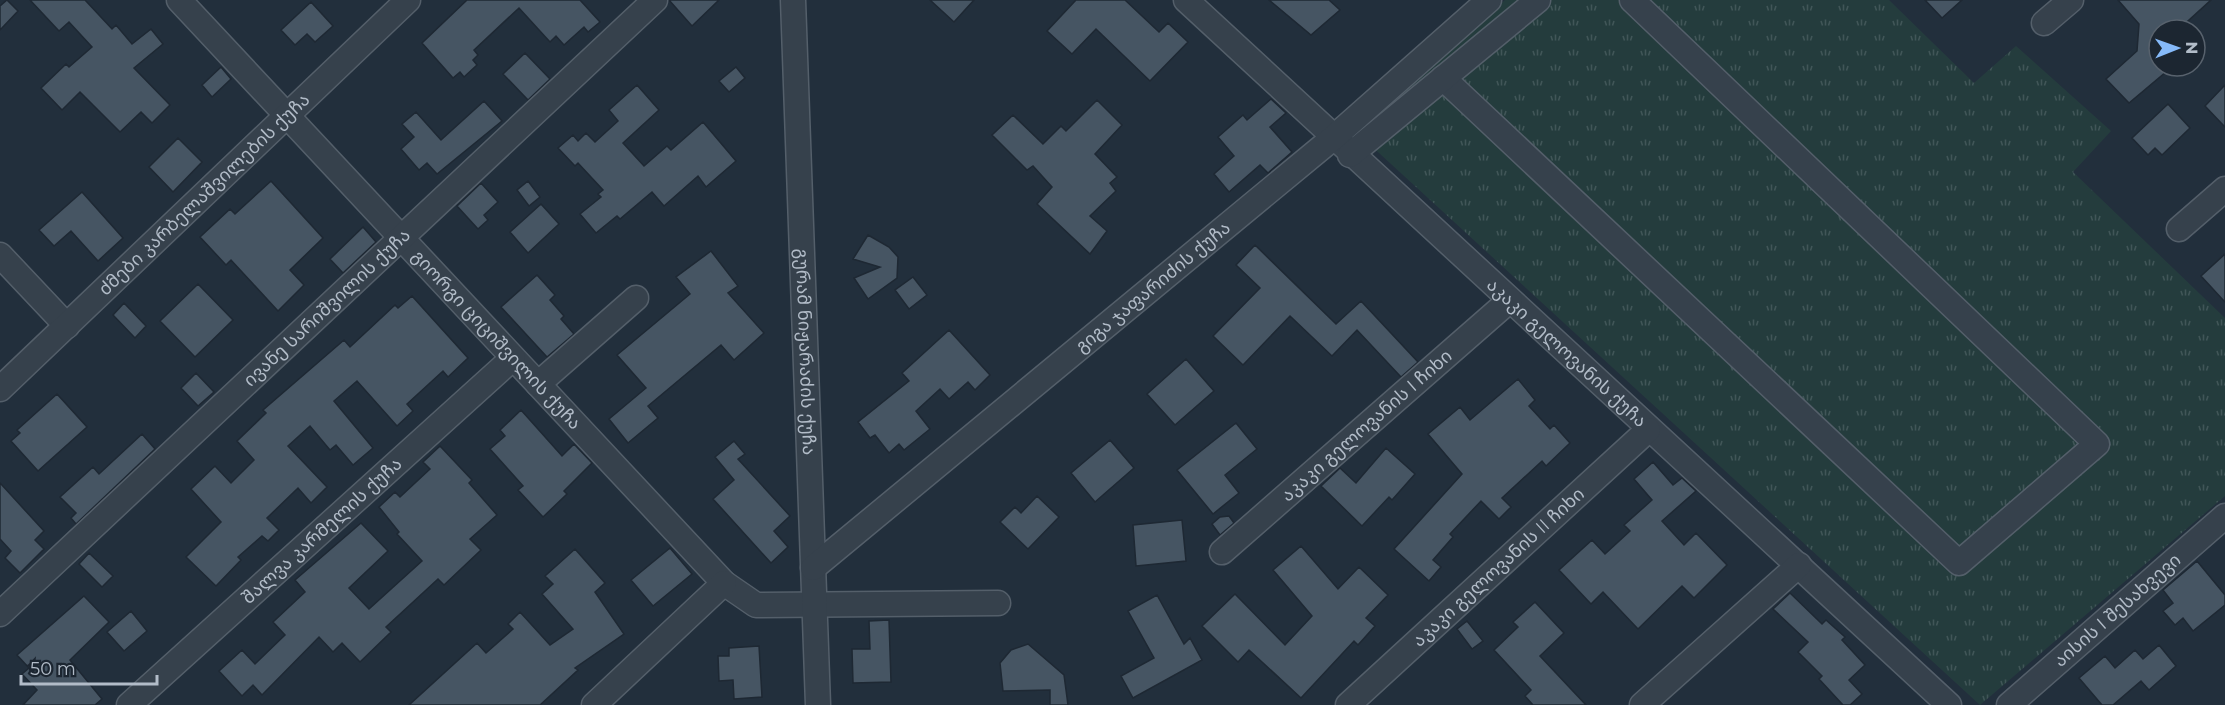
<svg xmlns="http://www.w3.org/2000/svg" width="2225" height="705" font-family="Montserrat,'Noto Sans Georgian',sans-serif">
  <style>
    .grass { fill: url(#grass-tufts) }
    .building { fill: #465563; stroke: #1e2833; stroke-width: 1.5 }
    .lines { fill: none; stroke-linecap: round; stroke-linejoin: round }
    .minor-casing { stroke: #545f6a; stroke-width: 27 }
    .minor { stroke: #36414c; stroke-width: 24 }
    .labels { text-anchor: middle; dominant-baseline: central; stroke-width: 6; stroke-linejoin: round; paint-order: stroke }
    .street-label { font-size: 18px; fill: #b2bcc8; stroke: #1c2631 }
  </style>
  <defs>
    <pattern id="grass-tufts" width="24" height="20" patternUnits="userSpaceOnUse" patternTransform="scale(1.5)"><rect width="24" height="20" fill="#243c3d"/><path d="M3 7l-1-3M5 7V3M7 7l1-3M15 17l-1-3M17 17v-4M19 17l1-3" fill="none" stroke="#415658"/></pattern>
  </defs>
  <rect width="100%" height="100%" fill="#222f3c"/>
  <!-- grass -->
  <path class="grass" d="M1505,0H1889L1974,83L2016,46L2111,131L2073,172L2225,318V496L1980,705L1354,130Z"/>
  <!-- building -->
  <path class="building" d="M7,0L18,11L0,30V6Z
    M30,0H85L112,29L116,25L132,44L151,29L163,44L134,68L170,105L152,123L141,112L120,132L80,92L62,110L41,88L66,64L69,67L92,47L69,22L59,31Z
    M467,0H580L600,22L588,32L584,27L564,45L556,36L550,42L519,8L474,50L478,55L473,60L477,65L464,77L460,72L453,78L422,43Z
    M669,0H719L692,26Z
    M930,0H974L954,22Z
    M1076,0H1125L1159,32L1168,23L1188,42L1150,81L1096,29L1072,54L1047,31Z
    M1269,0H1329L1340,10L1311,35Z
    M1925,0H1962L1942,18Z
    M2118,0H2211L2178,30H2159V66H2173L2129,103L2106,79L2137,51L2139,24Z
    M311,2L333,26L315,42L307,34L295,45L281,30Z
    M525,53L550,79L528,100L503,74Z
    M221,67L231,79L212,97L202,85Z
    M736,67L745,78L729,92L719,81Z
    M637,85L659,110L623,143L644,166L667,146L671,150L703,122L736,161L706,187L698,176L664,206L652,192L620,219L617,216L596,233L580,214L601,197L598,194L603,190L578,163L575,166L558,148L573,135L578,141L586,133L595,142L618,121L609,110Z
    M2225,85V127L2205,106Z
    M1271,99L1286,113L1270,127L1292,152L1268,173L1260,165L1229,192L1214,174L1234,156L1218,137L1243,115L1247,120Z
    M1097,100L1122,125L1095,154L1117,177L1110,183L1116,191L1090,216L1107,231L1090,254L1037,204L1052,187L1033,166L1027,170L992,135L1013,115L1043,144L1061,126L1066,131Z
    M484,101L502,121L437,174L427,163L419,170L401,149L414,137L402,124L416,112L441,140Z
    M2168,104L2190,128L2162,155L2155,148L2148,155L2132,138Z
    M178,138L202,162L173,192L149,167Z
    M271,181L323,238L290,270L304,285L278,311L231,260L226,265L200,237L230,209L235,214Z
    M528,181L540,197L529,206L517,190Z
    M481,183L498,202L484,215L488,220L478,229L457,206Z
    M82,192L123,238L98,261L71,231L54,246L39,230Z
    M541,204L559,224L528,253L510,232Z
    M363,227L376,242L343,273L330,259Z
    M868,235L889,247L898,257L897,278L868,299L854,278L880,267L853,259Z
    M1255,245L1336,324L1361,301L1418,362L1401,377L1357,330L1332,356L1290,316L1243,365L1213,336L1260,288L1236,265Z
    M711,251L738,286L728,293L764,333L734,360L721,345L648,406L658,418L628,443L609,419L646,388L617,355L690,294L676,277Z
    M2225,254V302L2201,276Z
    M537,275L555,295L550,300L564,316L561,319L574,334L547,357L501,307Z
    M913,277L927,295L909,309L895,290Z
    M198,284L233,320L195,357L160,321Z
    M412,296L468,358L448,377L443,371L407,404L413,411L397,426L357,381L334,401L373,448L353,465L336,445L330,450L310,426L288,446L327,487L311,503L298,488L267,518L279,530L268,541L262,536L238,557L241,560L216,586L186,557L221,522L191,489L215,466L231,483L254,460L237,441L266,413L263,410L344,340L350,347L395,305L398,308Z
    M124,303L146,326L135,338L113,315Z
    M949,330L990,375L975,390L968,382L949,399L940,389L916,411L930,429L904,450L899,444L889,453L875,435L870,438L858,422L909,381L902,373Z
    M1186,359L1214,391L1175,425L1147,394Z
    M196,373L214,392L198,406L181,388Z
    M1518,379L1535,400L1529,406L1550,429L1554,425L1570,443L1546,466L1542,461L1502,498L1511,507L1499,519L1481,501L1450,534L1453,537L1433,560L1441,567L1429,581L1394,549L1462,474L1428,434L1460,407L1470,420Z
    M57,394L87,427L38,471L11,441L20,433L17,430Z
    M521,410L562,456L574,444L592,463L564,491L567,494L543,517L518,490L523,486L490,449L505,436L500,430Z
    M1236,423L1257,449L1225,475L1239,493L1213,514L1177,470Z
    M142,434L155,449L76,524L71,518L76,513L60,497L93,467L99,474Z
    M1110,440L1134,468L1095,502L1071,473Z
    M734,441L745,454L738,459L790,516L774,531L788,547L771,563L713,499L734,480L715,457Z
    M440,446L472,480L469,483L497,515L470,539L481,550L444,585L438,579L386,627L391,632L360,662L342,643L333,652L319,637L262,695L253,685L242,696L219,671L242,650L255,664L285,635L273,622L305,592L295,580L361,523L388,551L349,588L369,609L422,561L397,534L399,532L379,507L395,492L400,497L430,469L423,462Z
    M1386,448L1415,474L1392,500L1389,497L1362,526L1321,486L1340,468L1356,483Z
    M1653,462L1673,485L1682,478L1696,491L1662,521L1684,545L1696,533L1727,565L1694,598L1682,586L1638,629L1603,592L1591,604L1559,570L1592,540L1605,554L1630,531L1624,525L1652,500L1634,479Z
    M0,483L44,531L35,540L44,549L20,573L5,558L11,551L0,539Z
    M1037,496L1059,517L1028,549L1000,522L1015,507L1021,513Z
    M1229,516L1234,523L1220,535L1212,524L1220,517Z
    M1182,520L1186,561L1136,566L1133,525Z
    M1301,546L1338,589L1359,567L1388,595L1366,618L1375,626L1358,645L1354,641L1301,698L1249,650L1238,662L1202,626L1235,594L1285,645L1312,616L1273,570Z
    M670,548L692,574L653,606L631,580Z
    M575,549L605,583L595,592L624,634L575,668L578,670L540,705H409L477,643L486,653L513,629L508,624L520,612L550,645L573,629L542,594L553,584L545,576Z
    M89,553L113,576L102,587L79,564Z
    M2197,561L2225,595V605L2193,631L2183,618L2175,625L2163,611L2173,603L2163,590Z
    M1790,593L1822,624L1826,620L1845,637L1842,640L1865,665L1849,680L1862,694L1850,705H1843L1819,679L1822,676L1798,652L1808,642L1773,609Z
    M1157,595L1184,644L1190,638L1202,660L1133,698L1121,676L1154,658L1128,611Z
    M84,596L109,622L70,660L102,699L95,705H23L37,690L22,674L29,668L17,655Z
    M1535,602L1564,633L1540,656L1586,705H1533L1525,696L1531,690L1494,650L1518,627L1513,622Z
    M131,611L147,631L124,651L107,632Z
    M889,620L891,682L853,683L852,649H870L869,621Z
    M1467,621L1483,641L1472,649L1457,629Z
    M1028,644L1064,675L1068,705H1050V690L1003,691L1000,663L1011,650Z
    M2159,645L2176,666L2149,690L2141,681L2113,705H2102L2079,678L2105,656L2115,668L2135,650L2143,659Z
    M759,646L762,697L734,699L733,680L719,681L718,656H729V648Z"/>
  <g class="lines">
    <defs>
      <g id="minor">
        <path id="s1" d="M179,0L724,583L756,605L998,603"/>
        <path id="s2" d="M793,0L818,705"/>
        <path id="s3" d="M1186,0C1439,237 1695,470 1949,705"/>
        <path d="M2044,23L2071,0"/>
        <path d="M1443,78L1959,563L2097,444L1632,0"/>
        <path d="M1350,155L1538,0"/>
        <path d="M2179,229L2225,189"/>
        <path d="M0,255L67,326"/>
        <path d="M538,384L636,298"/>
        <path id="s4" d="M0,389L408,0"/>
        <path id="s5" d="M1222,552L1510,300"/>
        <path id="s6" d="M813,568L1333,138L1489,0"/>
        <path id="s7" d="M0,614L655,0"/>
        <path id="s8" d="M129,705L513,358"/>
        <path d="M594,705L724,583"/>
        <path id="s9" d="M1348,705L1648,430"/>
        <path d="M1642,705L1799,565"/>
        <path id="s10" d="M2009,705L2225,516"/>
      </g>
    </defs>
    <!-- minor casing -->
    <use href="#minor" class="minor-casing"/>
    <!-- minor -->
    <use href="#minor" class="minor"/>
  </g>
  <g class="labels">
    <!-- street labels -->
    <g class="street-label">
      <text stroke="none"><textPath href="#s4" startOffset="282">ძმები კარბელაშვილების ქუჩა</textPath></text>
      <text stroke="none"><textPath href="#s6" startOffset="441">გიგა ჯაფარიძის ქუჩა</textPath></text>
      <text stroke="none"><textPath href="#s7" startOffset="448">ივანე სარიშვილის ქუჩა</textPath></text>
      <text stroke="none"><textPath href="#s1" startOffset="465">გიორგი ციციშვილის ქუჩა</textPath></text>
      <text stroke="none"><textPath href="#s2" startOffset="352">გურამ ნიჟარაძის ქუჩა</textPath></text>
      <text stroke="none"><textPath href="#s3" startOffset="519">აკაკი გელოვანის ქუჩა</textPath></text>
      <text stroke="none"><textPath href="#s5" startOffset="192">აკაკი გელოვანის I ჩიხი</textPath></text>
      <text stroke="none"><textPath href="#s8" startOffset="260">შალვა კარმელის ქუჩა</textPath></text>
      <text stroke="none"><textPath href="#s9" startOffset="204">აკაკი გელოვანის II ჩიხი</textPath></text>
      <text stroke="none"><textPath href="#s10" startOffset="144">აისის I შესახვევი</textPath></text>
    </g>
  </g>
  <!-- north arrow -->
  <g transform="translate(2177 48) rotate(89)"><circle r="28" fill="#1c2631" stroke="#58626d" stroke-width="1.5"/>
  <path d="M0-4.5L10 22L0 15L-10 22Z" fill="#86baf9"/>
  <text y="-9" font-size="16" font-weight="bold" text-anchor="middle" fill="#b2bcc8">N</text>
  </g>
  <!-- scale -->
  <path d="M21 675v9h136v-9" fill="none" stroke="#b2bcc8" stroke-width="3"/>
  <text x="30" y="675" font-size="18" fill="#b2bcc8" stroke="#1c2631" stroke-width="4.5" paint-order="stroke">50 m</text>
</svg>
